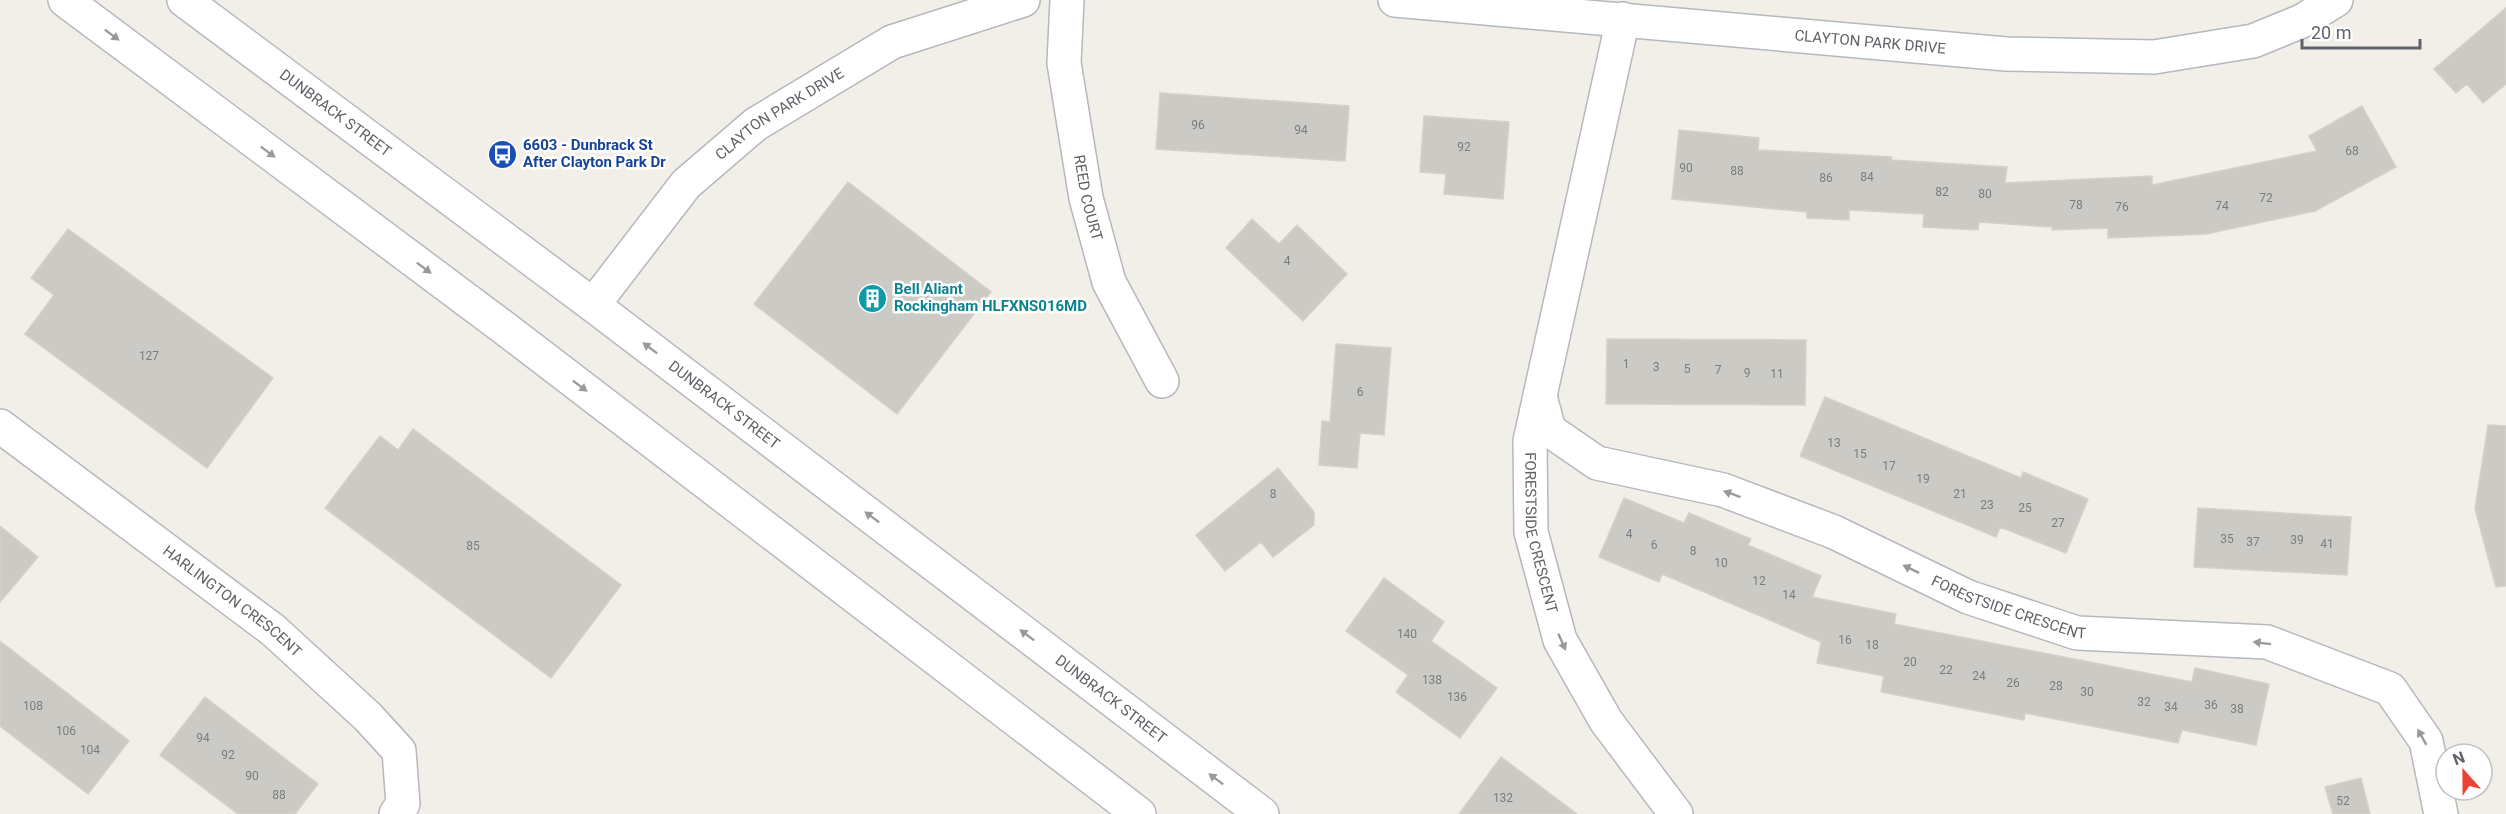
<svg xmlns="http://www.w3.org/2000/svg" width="2506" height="814" font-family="Roboto,sans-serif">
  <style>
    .building { fill: #cccac5; stroke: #d6d1c6; stroke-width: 1.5 }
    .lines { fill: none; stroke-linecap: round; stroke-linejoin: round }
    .street-casing { stroke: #b5b8bc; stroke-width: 36 }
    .secondary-casing { stroke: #b6babf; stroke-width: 36 }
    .street { stroke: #fff; stroke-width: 33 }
    .secondary { stroke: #fff; stroke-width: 33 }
    .oneway { fill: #979a9d }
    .labels { text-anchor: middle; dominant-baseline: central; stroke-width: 5; stroke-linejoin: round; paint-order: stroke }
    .number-label { font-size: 12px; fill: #7a7d7f }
    .street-label { font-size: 15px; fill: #5f6368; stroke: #fff }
    .transit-label { font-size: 15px; font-weight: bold; fill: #164399; stroke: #fff; text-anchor: start }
    .culture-label { font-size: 15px; font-weight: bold; fill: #0d838f; stroke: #fff; text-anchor: start }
  </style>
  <rect width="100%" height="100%" fill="#f1efe8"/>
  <!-- building -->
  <path class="building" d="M2506,8V84L2483,103L2467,84L2456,93L2434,69Z
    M1160,93L1349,106L1345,161L1156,149Z
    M2362,106L2396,167L2315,211L2206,234L2108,238V228L2052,230V227L1979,222L1978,230L1923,227L1924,214L1849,210V220L1807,218V212L1672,199L1679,130L1759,138L1758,150L1892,157L1891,160L2007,167L2005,183L2152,176V185L2317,151L2309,136Z
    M1424,116L1509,122L1503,199L1444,194L1446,174L1420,172Z
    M848,182L991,292L897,414L754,304Z
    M1252,219L1279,244L1297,225L1347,274L1303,321L1226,248Z
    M68,229L273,378L207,468L25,334L54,295L31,278Z
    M1607,339L1806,340L1805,405L1606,404Z
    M1336,344L1391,348L1384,435L1360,433L1357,468L1319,465L1322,421L1330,422Z
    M1825,397L2021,478L2023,472L2088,499L2066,553L2000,527L1996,537L1800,456Z
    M2488,425L2506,426V586L2496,587L2475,509Z
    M413,429L621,585L551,678L325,508L380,436L398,450Z
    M1278,468L1314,512V525L1273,557L1261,542L1225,571L1196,535Z
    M1624,498L1684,523L1689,513L1751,539L1748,545L1821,576L1812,597L1896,614L1894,624L2192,682L2195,668L2269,684L2256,745L2182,730L2178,743L2025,713L2024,720L1881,692L1884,676L1817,663L1821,642L1662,574L1659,582L1599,557Z
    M2198,508L2351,517L2347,575L2194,567Z
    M0,526L38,557L0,602Z
    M1384,578L1444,622L1431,641L1497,688L1460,738L1396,692L1408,675L1346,631Z
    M0,641L129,741L88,794L0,726Z
    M205,697L318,784L295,814H238L160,755Z
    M1501,757L1577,814H1459Z
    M2361,778L2370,814H2333L2325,787Z"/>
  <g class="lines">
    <defs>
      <g id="street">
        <path id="s1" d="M1067,0L1064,63L1086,198L1109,282L1162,381"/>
        <path id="s2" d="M1395,0L2006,54L2154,57L2253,41L2302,21L2336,0"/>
        <path id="s3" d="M1623,19L1530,441L1531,532L1560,640L1606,721L1676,814"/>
        <path id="s4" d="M593,305L686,184L756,124L892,42L1023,0"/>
        <path id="s5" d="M1540,396L1549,430L1597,463L1723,490L1834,532L1968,597L2077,633L2267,642L2390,689L2426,741L2441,814"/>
        <path id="s6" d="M0,426L273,630L368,717L399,751L403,804L396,814"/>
      </g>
      <g id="secondary">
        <path d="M65,0L503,327L1139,814"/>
        <path id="s7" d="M184,0L593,305L1262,814"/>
      </g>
    </defs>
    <!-- street casing -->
    <use href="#street" class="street-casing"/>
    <!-- secondary casing -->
    <use href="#secondary" class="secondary-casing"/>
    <!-- street -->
    <use href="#street" class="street"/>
    <!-- secondary -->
    <use href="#secondary" class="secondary"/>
  </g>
  <!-- one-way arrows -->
  <defs><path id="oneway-solid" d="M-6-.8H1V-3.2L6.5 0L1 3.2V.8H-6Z" transform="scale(1.5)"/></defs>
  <g class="oneway">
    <use href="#oneway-solid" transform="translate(112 35) rotate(37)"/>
    <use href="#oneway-solid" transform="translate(268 152) rotate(37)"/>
    <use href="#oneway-solid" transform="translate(424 268) rotate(37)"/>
    <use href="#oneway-solid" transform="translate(650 348) rotate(-143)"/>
    <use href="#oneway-solid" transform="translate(580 386) rotate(37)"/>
    <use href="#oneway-solid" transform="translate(1732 494) rotate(-160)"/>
    <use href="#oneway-solid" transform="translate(872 517) rotate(-143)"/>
    <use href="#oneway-solid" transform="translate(1911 569) rotate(-154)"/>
    <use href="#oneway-solid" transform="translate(1027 635) rotate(-143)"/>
    <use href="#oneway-solid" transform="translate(1562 642) rotate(66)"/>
    <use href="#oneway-solid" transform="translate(2262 643) rotate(-173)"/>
    <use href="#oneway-solid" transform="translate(2422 737) rotate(-119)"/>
    <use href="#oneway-solid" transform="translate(1216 779) rotate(-143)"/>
  </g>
  <!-- icons -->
  <defs>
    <symbol id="bus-disc" viewBox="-11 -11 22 22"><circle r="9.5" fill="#1a4fb4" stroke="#fff"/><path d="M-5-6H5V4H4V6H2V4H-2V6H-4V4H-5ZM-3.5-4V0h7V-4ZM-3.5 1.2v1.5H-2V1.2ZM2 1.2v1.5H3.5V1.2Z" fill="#fff"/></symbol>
    <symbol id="building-disc" viewBox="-11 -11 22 22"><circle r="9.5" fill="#0f9aa8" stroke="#fff"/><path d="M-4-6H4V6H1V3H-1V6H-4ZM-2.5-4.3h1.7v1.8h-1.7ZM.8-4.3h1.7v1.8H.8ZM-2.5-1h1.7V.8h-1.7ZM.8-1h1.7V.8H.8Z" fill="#fff"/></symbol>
  </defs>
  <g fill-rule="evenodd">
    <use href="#bus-disc" x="486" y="138" width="33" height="33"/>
    <use href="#building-disc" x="856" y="282" width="33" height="33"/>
  </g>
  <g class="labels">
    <!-- number labels -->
    <g class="number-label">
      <text x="1198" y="125">96</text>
      <text x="1301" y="130">94</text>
      <text x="1464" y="147">92</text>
      <text x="2352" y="151">68</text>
      <text x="1686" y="168">90</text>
      <text x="1737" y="171">88</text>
      <text x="1867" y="177">84</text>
      <text x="1826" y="178">86</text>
      <text x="1942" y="192">82</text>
      <text x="1985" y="194">80</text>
      <text x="2266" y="198">72</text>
      <text x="2076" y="205">78</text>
      <text x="2222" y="206">74</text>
      <text x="2122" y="207">76</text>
      <text x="1287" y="261">4</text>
      <text x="149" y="356">127</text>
      <text x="1626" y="364">1</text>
      <text x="1656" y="367">3</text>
      <text x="1687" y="369">5</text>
      <text x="1718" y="370">7</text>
      <text x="1747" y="373">9</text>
      <text x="1777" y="374">11</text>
      <text x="1360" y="392">6</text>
      <text x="1834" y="443">13</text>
      <text x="1860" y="454">15</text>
      <text x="1889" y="466">17</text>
      <text x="1923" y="479">19</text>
      <text x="1273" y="494">8</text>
      <text x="1960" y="494">21</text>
      <text x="1987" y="505">23</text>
      <text x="2025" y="508">25</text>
      <text x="2058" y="523">27</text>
      <text x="1629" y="534">4</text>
      <text x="2227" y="539">35</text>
      <text x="2297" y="540">39</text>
      <text x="2253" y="542">37</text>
      <text x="2327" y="544">41</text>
      <text x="1654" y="545">6</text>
      <text x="473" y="546">85</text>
      <text x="1693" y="551">8</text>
      <text x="1721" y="563">10</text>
      <text x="1759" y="581">12</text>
      <text x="1789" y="595">14</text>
      <text x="1407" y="634">140</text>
      <text x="1845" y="640">16</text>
      <text x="1872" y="645">18</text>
      <text x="1910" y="662">20</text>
      <text x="1946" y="670">22</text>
      <text x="1979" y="676">24</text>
      <text x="1432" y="680">138</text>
      <text x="2013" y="683">26</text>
      <text x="2056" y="686">28</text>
      <text x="2087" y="692">30</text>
      <text x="1457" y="697">136</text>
      <text x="2144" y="702">32</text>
      <text x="2211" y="705">36</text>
      <text x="33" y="706">108</text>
      <text x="2171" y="707">34</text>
      <text x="2237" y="709">38</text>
      <text x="66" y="731">106</text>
      <text x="203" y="738">94</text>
      <text x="90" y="750">104</text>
      <text x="228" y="755">92</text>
      <text x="252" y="776">90</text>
      <text x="279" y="795">88</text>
      <text x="1503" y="798">132</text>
      <text x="2343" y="801">52</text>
    </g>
    <!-- street labels -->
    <g class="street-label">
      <text stroke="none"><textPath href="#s2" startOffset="477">CLAYTON PARK DRIVE</textPath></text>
      <text stroke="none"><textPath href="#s7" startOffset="189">DUNBRACK STREET</textPath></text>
      <text stroke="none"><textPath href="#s4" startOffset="270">CLAYTON PARK DRIVE</textPath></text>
      <text stroke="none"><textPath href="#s1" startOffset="200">REED COURT</textPath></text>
      <text stroke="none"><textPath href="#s7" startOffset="675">DUNBRACK STREET</textPath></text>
      <text stroke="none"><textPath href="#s3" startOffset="525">FORESTSIDE CRESCENT</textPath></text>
      <text stroke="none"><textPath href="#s6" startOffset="291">HARLINGTON CRESCENT</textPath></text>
      <text stroke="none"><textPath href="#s5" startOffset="532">FORESTSIDE CRESCENT</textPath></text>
      <text stroke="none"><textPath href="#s7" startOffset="1161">DUNBRACK STREET</textPath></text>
    </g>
    <!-- transit labels -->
    <g class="transit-label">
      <text x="523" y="145">6603 - Dunbrack St<tspan x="523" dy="17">After Clayton Park Dr</tspan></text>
    </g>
    <!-- culture labels -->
    <g class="culture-label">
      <text x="894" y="289">Bell Aliant<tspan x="894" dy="17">Rockingham HLFXNS016MD</tspan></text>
    </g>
  </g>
  <!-- north arrow -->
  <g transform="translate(2464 772) rotate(339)"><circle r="28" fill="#ffffff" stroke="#bfc1c3" stroke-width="1.5"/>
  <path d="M0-4.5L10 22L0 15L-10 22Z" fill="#ea4335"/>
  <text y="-9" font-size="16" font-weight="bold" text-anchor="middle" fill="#5f6368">N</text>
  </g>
  <!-- scale -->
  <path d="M2302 39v9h118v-9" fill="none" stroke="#5f6368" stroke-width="3"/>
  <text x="2311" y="39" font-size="18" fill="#5f6368" stroke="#ffffff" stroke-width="4.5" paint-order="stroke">20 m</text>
</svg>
